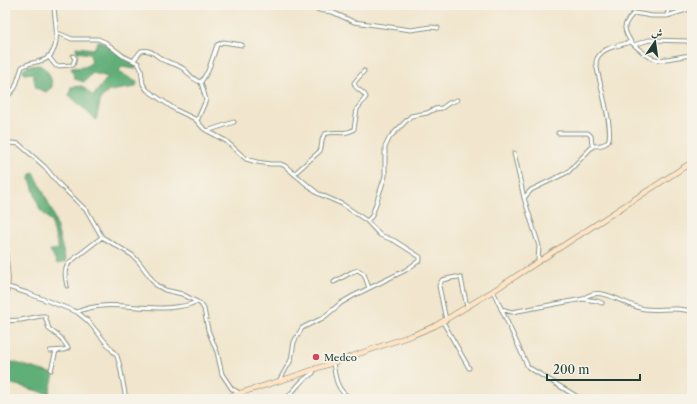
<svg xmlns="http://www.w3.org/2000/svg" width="697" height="404" font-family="'Libre Caslon Text',Amiri,serif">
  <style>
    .forest { fill: #61ae78; stroke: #407656 }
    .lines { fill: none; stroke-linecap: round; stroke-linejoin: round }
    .street-casing { stroke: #889280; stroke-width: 5 }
    .secondary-casing { stroke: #889280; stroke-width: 6 }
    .street { stroke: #fff; stroke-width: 3 }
    .secondary { stroke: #ffe4c6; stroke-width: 4.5 }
    .poi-dot { fill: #d1495b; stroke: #f7f3e8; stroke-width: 1.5 }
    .labels { text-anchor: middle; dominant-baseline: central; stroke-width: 4; stroke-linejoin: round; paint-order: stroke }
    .poi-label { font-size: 10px; fill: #1f3d34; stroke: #f7f3e8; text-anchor: start }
  </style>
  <rect width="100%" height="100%" fill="#f7f3e8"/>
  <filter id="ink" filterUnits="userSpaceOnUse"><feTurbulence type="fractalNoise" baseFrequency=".025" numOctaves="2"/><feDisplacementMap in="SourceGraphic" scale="8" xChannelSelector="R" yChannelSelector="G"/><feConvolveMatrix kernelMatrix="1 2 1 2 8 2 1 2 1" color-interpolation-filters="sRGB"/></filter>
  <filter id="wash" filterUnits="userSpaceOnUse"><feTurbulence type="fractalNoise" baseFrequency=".012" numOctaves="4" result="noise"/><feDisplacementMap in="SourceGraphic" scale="16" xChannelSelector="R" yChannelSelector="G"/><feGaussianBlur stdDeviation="0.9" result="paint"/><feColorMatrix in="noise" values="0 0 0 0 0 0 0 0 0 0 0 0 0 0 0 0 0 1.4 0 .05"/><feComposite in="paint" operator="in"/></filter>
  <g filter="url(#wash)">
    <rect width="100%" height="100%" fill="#f1e6cd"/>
    <!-- forest -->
    <path class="forest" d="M98,41H101L134,62L136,69L121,67L119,72L137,82L136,87L109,91L101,98L96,120L69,95L71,87L82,86L93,96L108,77L93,73L84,82L75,79L71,68L85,67L92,62L90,54L77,52L76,47L94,49Z
      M39,65C48,69 52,78 52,87L46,92L36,88L33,73L24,74L23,69L28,66Z
      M34,172L53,213L66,262L57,264L50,250H59L51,221L40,210L30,179L31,174Z
      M9,361L54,374L49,394L5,382V374Z"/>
  </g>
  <g filter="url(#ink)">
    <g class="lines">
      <defs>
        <path id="street" d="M260,5L270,6L291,5
          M310,5L319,10L332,12L354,22L411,30L431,27L438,28
          M667,16L669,5
          M57,34H60L72,39H98L105,42L123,56L138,63L141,69L143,84L147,90L176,110L195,119L204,129L226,141L246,159L257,162L270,164H281L285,166L317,193L342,204L367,221L380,235L395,241L420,257V260L406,270L353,296L341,303L323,318L310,324L302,328L294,342L291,360L279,381
          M631,42C623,29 622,25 634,13L652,16H667L692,8
          M634,45L649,40L687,41L690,43L691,55
          M48,56L56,66L73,65L75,58L73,56
          M134,60L141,51C151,49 155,55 163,60C170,63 177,64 184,69C190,74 192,80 201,82
          M5,99L15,88L22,67C29,62 38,63 46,59C63,48 54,21 54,5
          M197,121L206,100L201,82L208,71L217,45L223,42L242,45
          M207,131L234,122
          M558,133H588L591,136L592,145L594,146C598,146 606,145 608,141C615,131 597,76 596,62C599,47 619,46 631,42C659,69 658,58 692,55
          M5,145L12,143L19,144L45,167L59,184L87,211L102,237L132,255L139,262L156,285L165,290L182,294L201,304L204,309L208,330L217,352L222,374L232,389L240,393
          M514,153L524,198
          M294,174L320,151C323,145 320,139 325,134C334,130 347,136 354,129L357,109L366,97C364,91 355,90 354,83L364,71
          M690,205H692
          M367,221L372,216L385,176V147L390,137L411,116L427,113L435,109L442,108L449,103L457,100
          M538,261L539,246L524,198L531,190L568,172L593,146
          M334,282L352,272L358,270L364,274L369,288
          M67,286C65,276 63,270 70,262L102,237
          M8,287L27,293L77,312L88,321L117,356L120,366L126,399
          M493,291L528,367L581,399
          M583,299L597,301L602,303
          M501,309L512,312L583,299C602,283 625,307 645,309C660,311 678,306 692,312
          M77,312C107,298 143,312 175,307C182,306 189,306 195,302
          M446,320L439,286L442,280L456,277L461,278L467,307
          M5,321L21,320L41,316H45L49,329L61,338L68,348L64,350L50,351
          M443,322L469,368
          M333,362C335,378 337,392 352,399
          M51,370L56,351
          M234,397L237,399
          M286,399L302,381L313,373L315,368"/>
        <path id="secondary" d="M5,250L8,279L5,301
          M221,399L292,377L413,335L435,326L493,291L692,162"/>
      </defs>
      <!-- street casing -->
      <use href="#street" class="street-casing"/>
      <!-- secondary casing -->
      <use href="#secondary" class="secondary-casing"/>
      <!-- street -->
      <use href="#street" class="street"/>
      <!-- secondary -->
      <use href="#secondary" class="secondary"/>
    </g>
  </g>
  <!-- markers -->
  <circle class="poi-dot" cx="316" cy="357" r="4"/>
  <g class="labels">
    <!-- poi labels -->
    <g class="poi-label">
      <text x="324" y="357">Medco</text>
    </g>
  </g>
  <!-- margin -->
  <rect width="697" height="404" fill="none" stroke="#f7f3e8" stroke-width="20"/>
  <!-- north arrow -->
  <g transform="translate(655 42) rotate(13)" stroke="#f7f3e8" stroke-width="3" paint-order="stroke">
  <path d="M0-3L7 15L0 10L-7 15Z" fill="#1f3d34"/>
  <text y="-6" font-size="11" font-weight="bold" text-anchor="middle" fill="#1f3d34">ش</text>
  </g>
  <!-- scale -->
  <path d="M547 374v6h93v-6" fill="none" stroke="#1f3d34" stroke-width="2"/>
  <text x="553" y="374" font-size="12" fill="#1f3d34" stroke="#f7f3e8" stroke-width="3" paint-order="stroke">200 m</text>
</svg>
